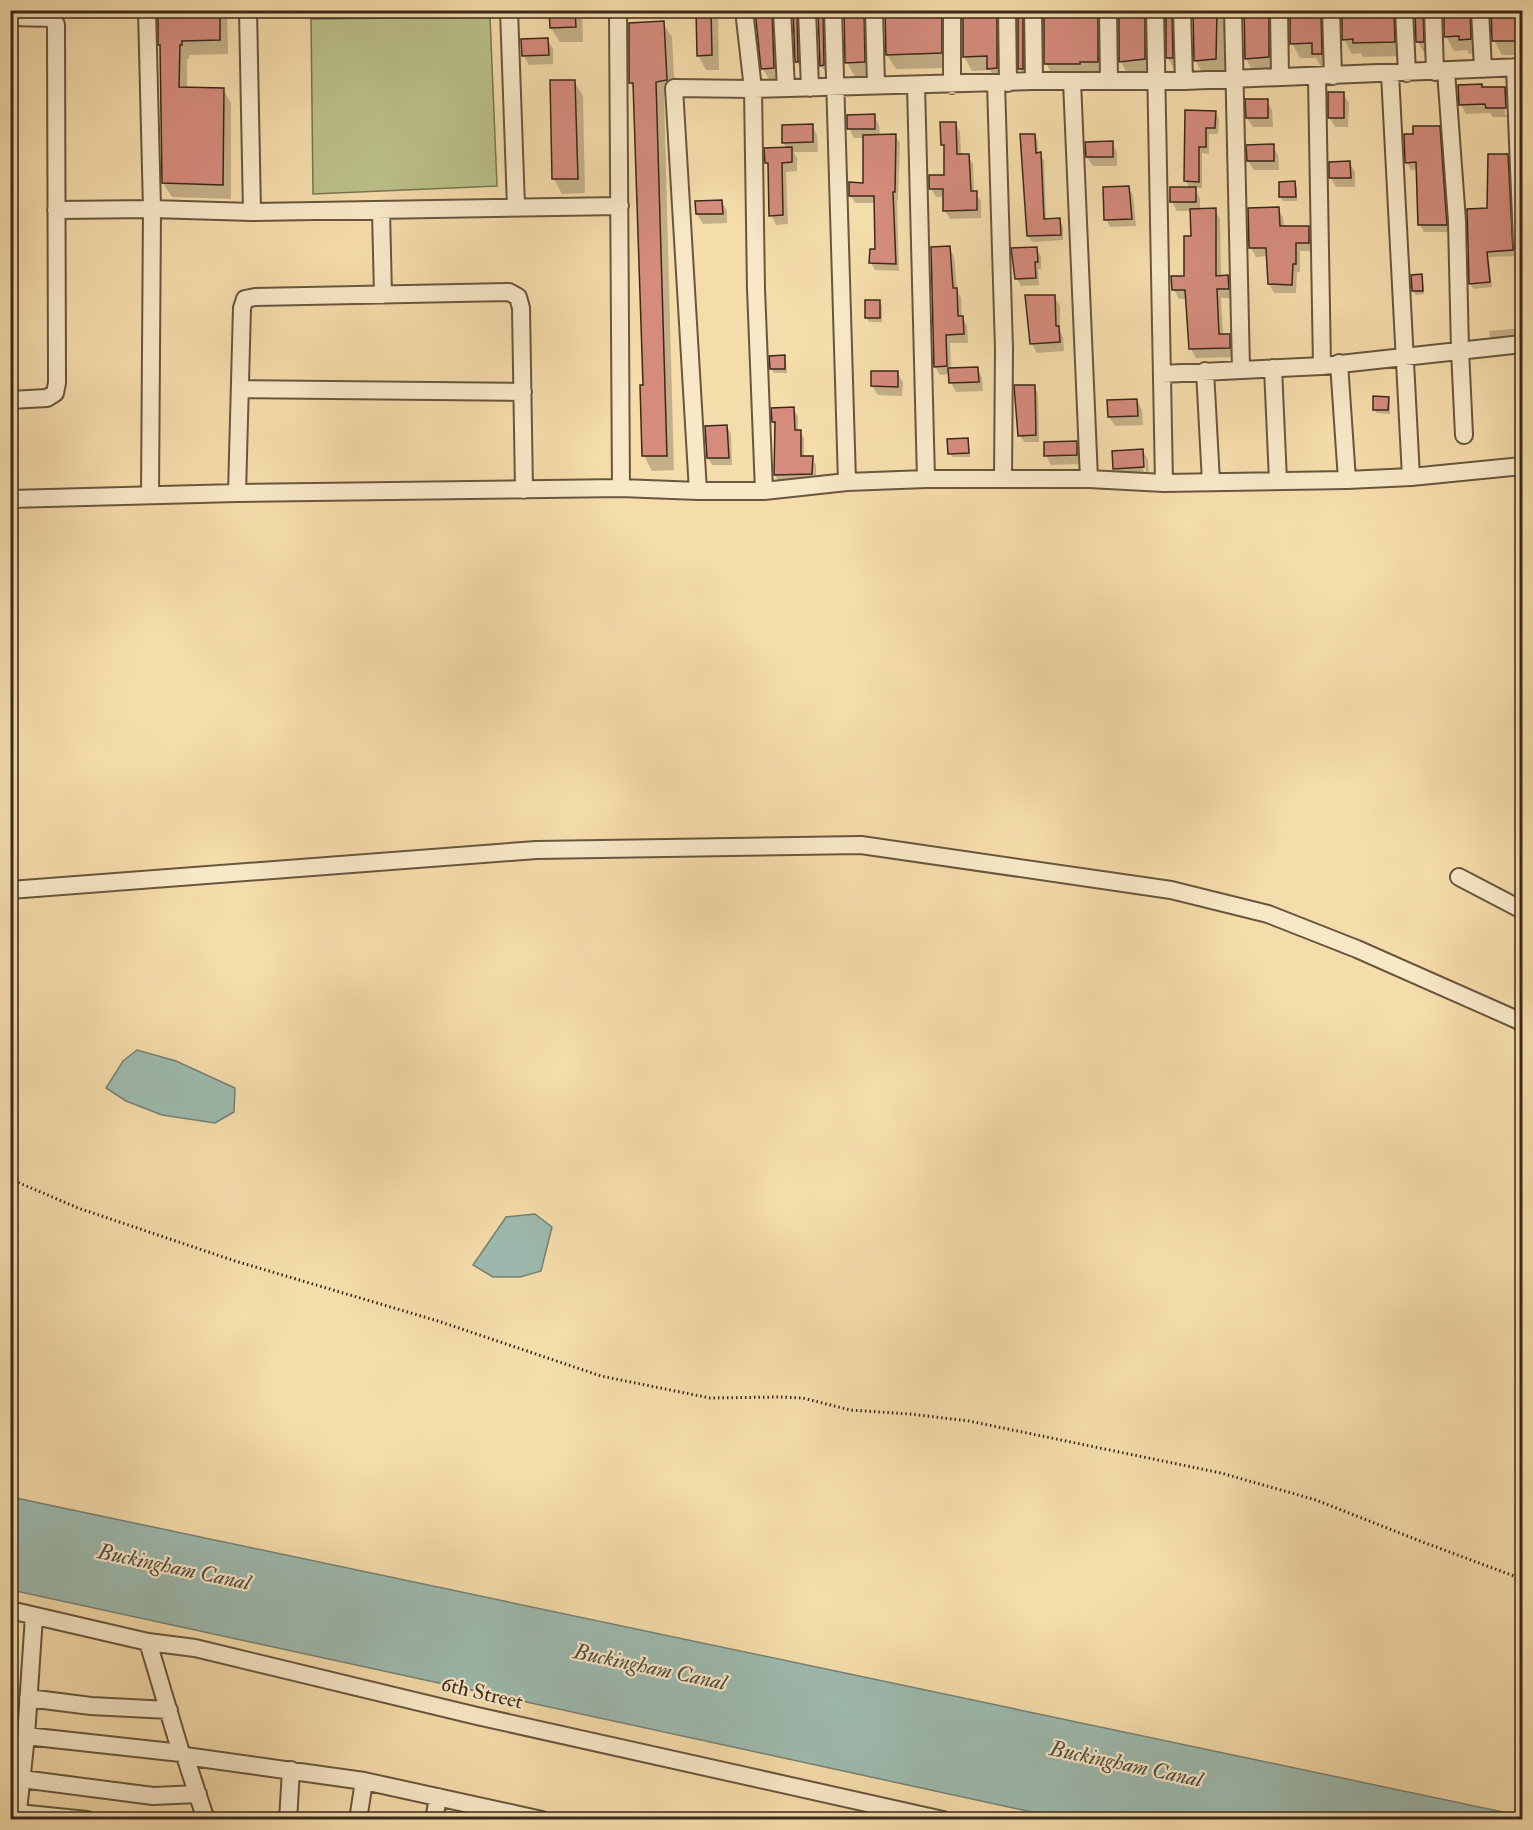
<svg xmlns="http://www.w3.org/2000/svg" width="1533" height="1830" font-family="'IM FELL Double Pica',serif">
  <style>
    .green { fill: #bbc089; stroke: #7a7452; stroke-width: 1.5 }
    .water { fill: #9dbaaf; stroke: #758073; stroke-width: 1.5 }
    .shadow { fill: #0003; fill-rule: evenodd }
    .building { fill: #d58c7d; stroke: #3a291a; stroke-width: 1.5 }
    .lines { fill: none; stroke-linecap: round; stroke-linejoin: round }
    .minor-casing { stroke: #69563e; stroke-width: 20 }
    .path { stroke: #3a291a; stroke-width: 3; stroke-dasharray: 1.5 3; stroke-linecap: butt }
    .minor { stroke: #f8e8c8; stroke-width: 16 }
    .labels { text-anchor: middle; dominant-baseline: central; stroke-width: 4.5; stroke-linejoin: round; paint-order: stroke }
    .street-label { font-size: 21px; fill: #3a291a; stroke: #f8e8c8 }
    .water-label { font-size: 22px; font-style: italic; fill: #534d3f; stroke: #f8e8c8 }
  </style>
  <rect width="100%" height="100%" fill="#f5dcab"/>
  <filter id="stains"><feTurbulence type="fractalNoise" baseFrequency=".00333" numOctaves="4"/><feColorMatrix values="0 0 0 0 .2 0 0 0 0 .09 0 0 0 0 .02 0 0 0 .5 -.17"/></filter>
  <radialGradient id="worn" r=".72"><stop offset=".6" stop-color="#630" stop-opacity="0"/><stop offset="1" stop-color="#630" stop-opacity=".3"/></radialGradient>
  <!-- green -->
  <path class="green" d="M490,17L497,186L313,194L311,19Z"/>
  <!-- water -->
  <path class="water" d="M137,1050L176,1061L235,1088L234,1112L215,1123L162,1115L126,1101L106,1088L123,1061Z
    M535,1214L552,1227L541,1271L520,1277H493L473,1265L506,1217Z
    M11,1497L1522,1816V1819H1064L11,1590Z"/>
  <!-- shadow -->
  <path class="shadow" d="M159,10H227L228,54L189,55V59H187V89H223L231,103V199L172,197L163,183L162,48Z
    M551,10H582L583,42H560L551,28Z
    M697,10H718L719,70H706L698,55Z
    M757,10H1522V55H1502L1494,40L1492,14H1489L1482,16L1478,53L1469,54L1467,50L1454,51L1446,36L1444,14H1441L1431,56H1426L1418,42L1416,15L1412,14L1402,56L1363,57L1361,53L1352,54L1344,39L1342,14H1339L1329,68H1322L1316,58H1300L1292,43L1291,15L1287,14L1277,71L1254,73L1246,59L1245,15L1241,14L1230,27H1225L1224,73L1204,75L1195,60L1194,15L1190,14L1176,73L1168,58L1167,15L1163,14L1153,73L1129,76L1121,62L1120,15L1116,14L1106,76L1054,78L1046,63L1045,15L1041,14L1028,83L1020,69L1019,14H1015L1005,83H997L990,70L972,71L964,56V15L954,16L949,68L896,69L887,55L886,15L882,14L872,77H855L847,62L845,15L841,14L830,80L821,65L819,15L815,14L805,76L797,62L794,15L790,14L782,82L771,83L763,69Z
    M663,23L672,37L675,95L664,96L674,470L652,471L644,456V386L635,90L630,83Z
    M547,39L553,49V64L529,65L524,56Z
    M574,81L583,96L585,193L562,194L554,179L551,82Z
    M1504,88L1510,98L1511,117H1493L1490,113L1466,114L1461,105ZM1504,96H1507L1508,115H1505Z
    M1343,94L1349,103L1348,127H1335L1330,118Z
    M1267,101L1272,110L1273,127H1253L1247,118Z
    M1186,112H1215L1219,119L1218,134H1209V154L1202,153V188H1194L1200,198V210H1215L1220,219L1221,277H1228L1233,286V298H1221L1223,335H1229L1234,345L1235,357L1196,358L1191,349L1188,299H1179L1174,290L1173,278L1185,277L1192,237V211H1177L1172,202L1190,189L1186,181Z
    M874,116L879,125L880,136H895L900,143L898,200H897L899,271L875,270L871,263L876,250L875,203H855L850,195L864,184V138H854L849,128Z
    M955,123L960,132L961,156H968L973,164L974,193L981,201V218L950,219L945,211V197H936L931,189L946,176L945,150L942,145Z
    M812,126L817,135L818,152H794L797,158V171L786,172L788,224L776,225L771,215L770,169L766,163L787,148L783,143Z
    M1439,128L1443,135L1450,232H1424L1420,225L1418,169L1411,170L1407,162L1414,136Z
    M1034,135L1038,141V154L1044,160L1046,220H1059L1063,226V240L1032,242L1028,236Z
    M1112,143L1117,152V166H1093L1087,157V144Z
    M1273,146L1278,155L1279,170H1254L1248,161Z
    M1507,156L1510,161L1514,250L1516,256L1489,257L1492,287L1474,289L1470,284L1468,210L1488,209Z
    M1349,162L1355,172V187H1336L1331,178L1330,163Z
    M1295,183L1297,187V201H1283L1281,197Z
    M1128,187L1133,195L1136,226L1110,227L1106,219Z
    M722,202L727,211V223L703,224L697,214V203Z
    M1278,209L1283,217L1284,227H1308L1313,236V251H1300V272H1297L1296,293H1274L1269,284L1268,256L1256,257L1251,248Z
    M949,248L954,256L957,290L961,298L962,317L967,326L968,343H950L951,370L977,368L982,378L983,391L956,392L951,383L950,374L940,375L935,366Z
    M1037,249L1041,257V269H1038L1039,285L1021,286L1017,279Z
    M1421,275L1423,280L1424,294L1416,295L1413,291Z
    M1054,296L1060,306V331L1063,337L1064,351L1037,353L1032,344Z
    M879,301L882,306V322H869L867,318Z
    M1522,328V340L1493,343L1490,337L1489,331Z
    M784,357L786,361L787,373H774L771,369Z
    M897,373L903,382L902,396L878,395L872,386Z
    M1034,386L1038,394L1039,442H1024L1020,435Z
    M1388,398L1390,402V414L1377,413L1374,409Z
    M1137,400L1142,410L1143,425L1115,426L1109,417Z
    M793,409L798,416V431L804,438V458H812L816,465V481L779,482L775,475L776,427L773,422Z
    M727,427L731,434L732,465H712L708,458Z
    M967,440L969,444L970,457H952L950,453Z
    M1076,443L1081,452L1082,464L1051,465L1046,455Z
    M1142,450L1148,460L1149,476L1120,478L1114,469ZM1142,458H1145L1146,474L1144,475Z"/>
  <!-- building -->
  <path class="building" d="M158,10H220V40L182,41V45H180L179,87L224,88L223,185L162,183L160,45H158Z
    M549,10H575L576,27L550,28Z
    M696,10H711L712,55L697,56Z
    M755,10H772L774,68L761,69Z
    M793,10H797L798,62H795Z
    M818,10H823L824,65L820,66Z
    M844,10H864L865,62L845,63Z
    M885,10H942V53L886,55Z
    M963,10H997V68L987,69V56L963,57Z
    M1018,10H1023V69H1018Z
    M1044,10H1098V62H1080V64H1044Z
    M1119,10H1145V59L1119,62Z
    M1166,10H1172L1173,58H1166Z
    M1193,10H1217L1216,59L1194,61Z
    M1244,10H1269V57L1245,59Z
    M1290,10H1321L1322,54H1312V43L1290,44Z
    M1342,10H1394L1395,42L1353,43V39L1342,40Z
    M1415,10H1423L1424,42H1416Z
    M1444,10H1470L1471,39L1459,40V36L1444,37Z
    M1491,10H1520L1521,41H1492Z
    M664,21L667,80L656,82L667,456H642L640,385H643L633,83H629V23Z
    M548,38L549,55L522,56L521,39Z
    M550,80H575L578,179H552Z
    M1482,84V87H1505L1506,108H1486L1485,104L1459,105L1458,85Z
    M1328,92H1344V118H1328Z
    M1245,99H1268V118H1246Z
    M1185,110L1216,111L1215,128H1206V147H1199V182L1184,181Z
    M875,114V129H847V115Z
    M940,122H956L957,154H969L971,191H977V210L943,211V189H929V175H944V145H941Z
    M813,124V142L782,143V125Z
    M1413,126H1440L1447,225H1418L1416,162L1405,163L1404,134H1413Z
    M896,134L895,192H893L896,264L869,263L870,249H875L874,196H849V182L863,183V135Z
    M1020,134H1035L1036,153L1041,152L1044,219L1060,218L1061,235L1027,236Z
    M1113,141V157H1086L1085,142Z
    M1274,144V161H1247L1246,145Z
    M792,147V162L782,163L783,215L769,216L768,163H765L764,148Z
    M1488,154H1508L1513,250L1487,252L1490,282L1469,284L1467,209L1487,208Z
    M1350,161L1351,178H1329V162Z
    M1295,181L1296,197H1279V182Z
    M1129,186L1132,219L1104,220L1103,187Z
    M1170,187H1196V202H1170Z
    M722,200L723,214H696L695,201Z
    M1279,207L1280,226H1309V243H1296V264H1293L1292,285L1268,284L1266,248H1249L1248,208Z
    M1216,208V276L1228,275L1229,289H1217L1219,334H1230V348L1189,349L1185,290H1172L1171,276H1184V236H1191L1190,209Z
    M950,246L953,288H957L958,316H963L964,334L946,335L947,366L934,367L931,247Z
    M1037,247L1038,262H1035L1036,278L1015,279L1011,248Z
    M1422,274L1423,291H1412L1411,275Z
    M1025,295H1055L1056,326H1059L1060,342L1030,344Z
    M865,300H880V318H865Z
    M785,355V369H770L769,356Z
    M978,367L979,382L949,383L948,368Z
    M871,371H898V387L871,386Z
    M1014,385H1035L1036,435L1018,436Z
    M1373,396L1389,397L1388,410H1373Z
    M1137,399L1138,416L1108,417L1107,400Z
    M794,407L795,430H801V456H813L812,474L774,475L775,422H772L771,408Z
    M727,425L729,458H707L705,426Z
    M968,438L969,453L948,454L947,439Z
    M1077,441V455L1044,456V442Z
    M1143,449L1144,467L1113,469L1112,451Z"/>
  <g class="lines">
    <defs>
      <path id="minor" d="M147,10L152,209L150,495
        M248,10L252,212
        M509,10L516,207
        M618,10L621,488
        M744,10L753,89L756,289L764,491
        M782,10L786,88
        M807,10L810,88
        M833,10L847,482
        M874,10L876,85
        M952,10V85
        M1007,10L1008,83
        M1033,10L1034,81
        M1108,10L1109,81
        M1155,10L1164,483
        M1182,10L1184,81
        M1233,10L1241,369
        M1279,10L1280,77
        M1331,10L1333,76
        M1404,10L1407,73
        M1433,10L1435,72
        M1480,10L1483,69
        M10,17L53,18L56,25L57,383L55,393L47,398L10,400
        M1515,67L1522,243
        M1446,71L1457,221L1460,350L1464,435
        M1390,74L1411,477
        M1317,77L1322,366
        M1072,81L1089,479
        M996,83L1004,349L1003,479
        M916,85L926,479
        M56,210L152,209L252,212L620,206
        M381,210L383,295
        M1339,363L1347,480
        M1273,368L1278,481
        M1205,371L1211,482
        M1162,374L1322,366L1522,344
        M240,389L523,392
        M698,491L674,88L753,89L1034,81H1184L1522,67
        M237,493L242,308L245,299L255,297L509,292L518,297L521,308L524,490
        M10,499L237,493L621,488L698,491H764L847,482L926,479H1089L1164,483L1347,480L1411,477L1522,466
        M1459,877L1522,910
        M10,890L536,850L861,845L1171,890L1268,914L1357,949L1522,1022
        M10,1610L148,1642L195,1648L477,1716L943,1820
        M148,1642L181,1753L185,1756L206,1820
        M28,1698L91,1706L169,1710
        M26,1736L181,1753
        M185,1756L364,1781L542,1820
        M22,1779L153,1796L198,1794
        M18,1813L87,1820
        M17,1820L26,1736L34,1616
        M288,1820L291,1770
        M358,1820L364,1781
        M434,1820L438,1797"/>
    </defs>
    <!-- minor casing -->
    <use href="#minor" class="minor-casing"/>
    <!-- path -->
    <path class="path" d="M10,1179L78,1208L235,1261L438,1321L601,1376L710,1398L780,1397L803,1398L850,1410L910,1414L969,1421L1221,1473L1316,1500L1420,1541L1522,1579"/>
    <!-- minor -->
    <use href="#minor" class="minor"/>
  </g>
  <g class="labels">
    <!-- street labels -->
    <g class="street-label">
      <text transform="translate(482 1693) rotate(13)">6th Street</text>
    </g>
    <!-- water labels -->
    <g class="water-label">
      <text transform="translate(174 1567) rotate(12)">Buckingham Canal</text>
      <text transform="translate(650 1667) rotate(12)">Buckingham Canal</text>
      <text transform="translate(1126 1764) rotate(12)">Buckingham Canal</text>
    </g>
  </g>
  <!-- margin -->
  <rect width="1533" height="1830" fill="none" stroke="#f5dcab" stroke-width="36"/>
  <rect x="12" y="12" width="1509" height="1806" fill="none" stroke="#3a291a" stroke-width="3"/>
  <rect x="18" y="18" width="1497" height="1794" fill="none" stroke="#3a291a" stroke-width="1.5"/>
  <rect width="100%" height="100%" filter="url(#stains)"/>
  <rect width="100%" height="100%" fill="url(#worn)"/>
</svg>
